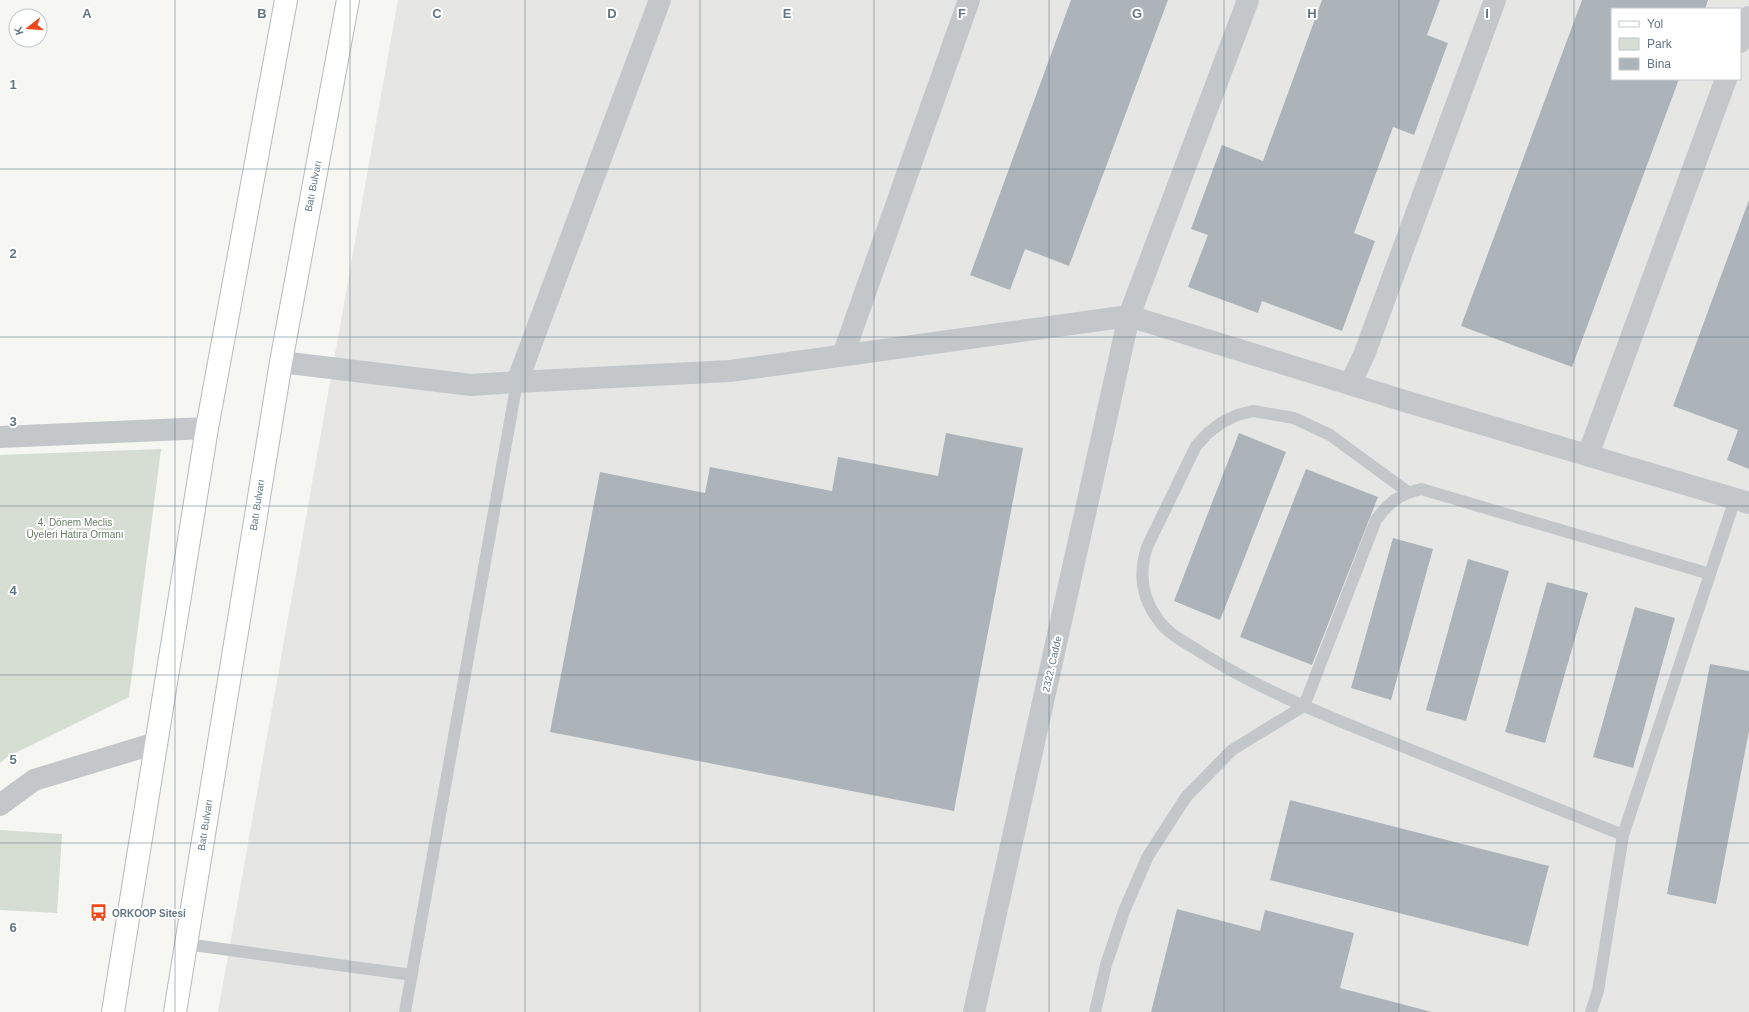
<svg xmlns="http://www.w3.org/2000/svg" width="1749" height="1012" font-family="Arial,sans-serif">
  <style>
    .built { fill: #e6e7e5; fill-rule: evenodd }
    .green { fill: #d6ddd2 }
    .building { fill: #acb4b9 }
    .lines { fill: none; stroke-linecap: round; stroke-linejoin: round }
    .primary-casing { stroke: #b6babe; stroke-width: 24 }
    .lane { stroke: #c3c7ca; stroke-width: 12 }
    .street { stroke: #c3c7ca; stroke-width: 22 }
    .primary { stroke: #fff; stroke-width: 22 }
    .grid { fill: none; stroke: #637685; stroke-width: 1; stroke-opacity: 0.55 }
    .labels { text-anchor: middle; dominant-baseline: central; stroke-width: 4; stroke-linejoin: round; paint-order: stroke }
    .street-label { font-size: 10px; fill: #637685; stroke: #fff }
    .park-label { font-size: 10px; fill: #677b62; stroke: #fff }
    .poi-label { font-size: 10px; font-weight: bold; fill: #637685; stroke: #fff; text-anchor: start }
    .grid-label { font-size: 13px; text-anchor: middle; font-weight: bold; fill: #637685; stroke: #fff; stroke-width: 4; stroke-linejoin: round; paint-order: stroke }
  </style>
  <rect width="100%" height="100%" fill="#f6f6f2"/>
  <!-- built -->
  <path class="built" d="M398,0H1749V1012H218ZM1612,9H1740V79H1612Z"/>
  <!-- green -->
  <path class="green" d="M161,449L129,697L7,757L0,763V455Z
    M0,830L62,834L57,913L0,910Z"/>
  <!-- building -->
  <path class="building" d="M1071,0H1168L1069,266L1025,249L1010,290L970,275Z
    M1322,0H1440L1427,35L1448,43L1414,135L1393,127L1354,233L1375,241L1342,331L1262,301L1258,313L1188,287L1208,235L1191,229L1222,145L1263,161Z
    M1582,0H1708L1705,9H1612V79H1679L1572,367L1461,326Z
    M1749,200V469L1727,460L1738,430L1673,406Z
    M946,433L1023,448L954,811L550,732L600,472L705,493L710,467L832,491L838,457L938,476Z
    M1239,433L1286,452L1220,620L1174,601Z
    M1306,469L1378,497L1312,665L1240,637Z
    M1393,538L1433,549L1391,700L1351,688Z
    M1468,559L1509,571L1466,721L1426,710Z
    M1547,582L1588,593L1545,743L1505,732Z
    M1635,607L1675,618L1633,768L1593,757Z
    M1710,664L1749,671V731L1716,904L1667,894Z
    M1290,800L1549,866L1528,946L1270,880Z
    M1177,909L1260,931L1265,910L1354,933L1340,988L1432,1012H1151Z"/>
  <g class="lines">
    <defs>
      <path id="primary" d="M113,1012L207,428L286,0
        M175,1012L281,362L348,0"/>
    </defs>
    <!-- primary casing -->
    <use href="#primary" class="primary-casing"/>
    <!-- lane -->
    <path class="lane" d="M1408,492L1330,435L1294,418L1253,411L1237,415L1221,423L1208,433L1196,446L1147,547C1139,572 1141,596 1157,618C1166,632 1181,640 1194,648C1259,691 1333,718 1404,747C1477,776 1550,806 1623,835
      M186,944L412,975
      M405,1012L517,382
      M1095,1012L1106,965L1124,911L1148,856L1186,797L1232,750L1304,706L1376,520C1388,503 1400,494 1421,489L1710,574
      M1591,1012L1598,991L1623,835L1735,499"/>
    <!-- street -->
    <path class="street" d="M1740,42L1749,17
      M843,355L969,0
      M281,362L471,385L517,382L730,371L1129,316L1411,403L1749,503
      M517,382L660,0
      M1350,384L1364,355L1495,0
      M0,437L207,428
      M1588,455L1726,79
      M0,805L34,780L156,743
      M974,1012L1129,316L1248,0"/>
    <!-- primary -->
    <use href="#primary" class="primary"/>
  </g>
  <!-- grid -->
  <path class="grid" d="M175,0V1012M350,0V1012M525,0V1012M700,0V1012M874,0V1012M1049,0V1012M1224,0V1012M1399,0V1012M1574,0V1012M0,169H1749M0,337H1749M0,506H1749M0,675H1749M0,843H1749"/>
  <!-- icons -->
  <defs>
    <symbol id="bus-bare" viewBox="-9 -9 18 18"><path d="M-5-6H5V4H4V6H2V4H-2V6H-4V4H-5ZM-3.5-4V0h7V-4ZM-3.5 1.2v1.5H-2V1.2ZM2 1.2v1.5H3.5V1.2Z" fill="#ed491a" stroke="#fff" stroke-width="2.5" paint-order="stroke"/></symbol>
  </defs>
  <g fill-rule="evenodd">
    <use href="#bus-bare" x="86" y="900" width="25" height="25"/>
  </g>
  <g class="labels">
    <!-- street labels -->
    <g class="street-label">
      <text transform="translate(313 186) rotate(-79)">Batı Bulvarı</text>
      <text transform="translate(257 505) rotate(-81)">Batı Bulvarı</text>
      <text transform="translate(1052 664) rotate(-77)">2322. Cadde</text>
      <text transform="translate(205 825) rotate(-81)">Batı Bulvarı</text>
    </g>
    <!-- park labels -->
    <g class="park-label">
      <text x="75" y="522">4. Dönem Meclis<tspan x="75" dy="12">Üyeleri Hatıra Ormanı</tspan></text>
    </g>
    <!-- poi labels -->
    <g class="poi-label">
      <text x="112" y="913">ORKOOP Sitesi</text>
    </g>
  </g>
  <g class="grid-label">
    <text x="87" y="18">A</text>
    <text x="262" y="18">B</text>
    <text x="437" y="18">C</text>
    <text x="612" y="18">D</text>
    <text x="787" y="18">E</text>
    <text x="962" y="18">F</text>
    <text x="1137" y="18">G</text>
    <text x="1312" y="18">H</text>
    <text x="1487" y="18">I</text>
    <text x="13" y="89">1</text>
    <text x="13" y="258">2</text>
    <text x="13" y="426">3</text>
    <text x="13" y="595">4</text>
    <text x="13" y="764">5</text>
    <text x="13" y="932">6</text>
  </g>
  <!-- legend -->
  <rect x="1611" y="8" width="130" height="72" fill="#ffffff" stroke="#c1c8ce"/>
  <rect x="1619" y="21" width="20" height="6" fill="#ffffff" stroke="#c1c8ce"/>
  <text x="1647" y="28" font-size="12" fill="#637685">Yol</text>
  <rect x="1619" y="38" width="20" height="12" fill="#d6ddd2" stroke="#c1c8ce"/>
  <text x="1647" y="48" font-size="12" fill="#637685">Park</text>
  <rect x="1619" y="58" width="20" height="12" fill="#acb4b9" stroke="#c1c8ce"/>
  <text x="1647" y="68" font-size="12" fill="#637685">Bina</text>
  <!-- north arrow -->
  <g transform="translate(28 28) rotate(253)"><circle r="19" fill="#ffffff" stroke="#c1c8ce"/>
  <path d="M0-3L7 15L0 10L-7 15Z" fill="#ed491a"/>
  <text y="-6" font-size="11" font-weight="bold" text-anchor="middle" fill="#637685">K</text>
  </g>
</svg>
